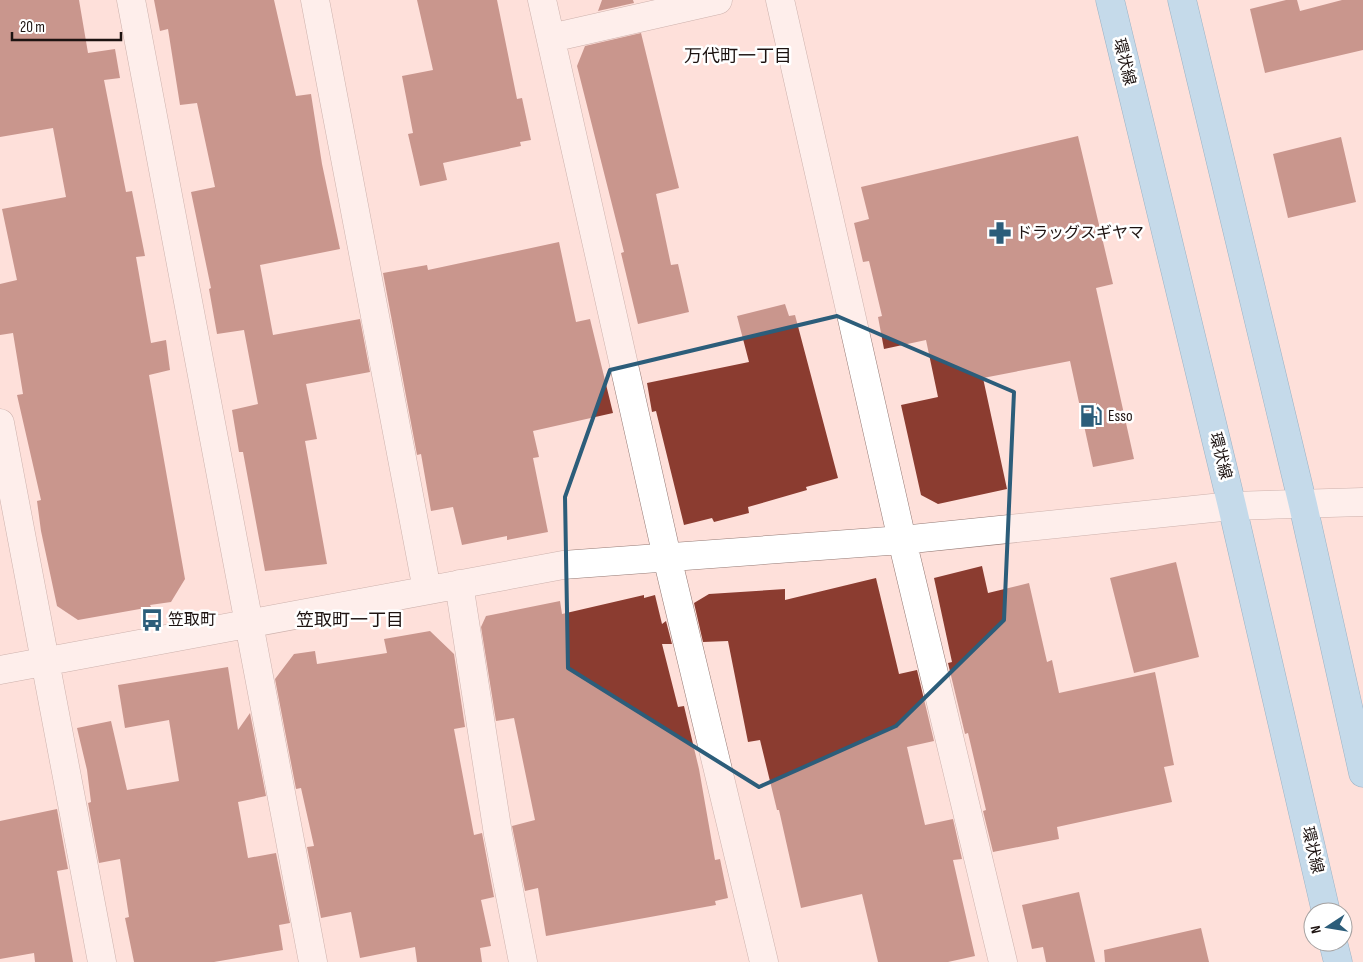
<svg xmlns="http://www.w3.org/2000/svg" width="1363" height="962" font-family="'Sofia Sans Condensed','Noto Sans JP',sans-serif">
  <style>
    .building { fill: #8b3c30 }
    .lines { fill: none; stroke-linecap: round; stroke-linejoin: round }
    .minor-casing { stroke: #957a75; stroke-width: 29 }
    .major-casing { stroke: #277ca9; stroke-width: 29 }
    .minor { stroke: #fff; stroke-width: 28 }
    .major { stroke: #81d2fd; stroke-width: 28 }
    .marked { fill: none; stroke: #2c5d7a; stroke-width: 4; stroke-linejoin: round }
    .labels { text-anchor: middle; dominant-baseline: central; stroke-width: 5; stroke-linejoin: round; paint-order: stroke }
    .street-label { font-size: 16px; fill: #1d1311; stroke: #fff }
    .poi-label { font-size: 16px; fill: #1d1311; stroke: #fff; text-anchor: start }
    .neighbourhood-label { font-size: 18px; fill: #1d1311; stroke: #fff }
  </style>
  <rect width="100%" height="100%" fill="#fee0da"/>
  <!-- building -->
  <path class="building" d="M0,0H79L88,53L115,49L120,78L104,80L126,192L132,191L145,256L136,257L151,343L166,340L170,370L149,375L185,579L171,602L150,605L151,607L78,620L57,606L41,531L37,501L41,500L17,395L23,394L13,333L0,335V284L17,280L2,209L66,197L53,128L0,137Z
    M154,0H274L296,96L311,94L322,164L340,249L260,265L273,335L360,319L370,372L306,384L317,439L305,441L327,564L265,571L243,452H239L232,410L258,404L244,330L217,334L209,289L211,288L191,192L215,187L197,103L180,105L168,29L160,31Z
    M417,0H497L517,99L522,98L531,140L520,142L521,146L443,163L447,180L420,186L408,134L413,133L402,76L433,70Z
    M602,0H633L634,3L598,11Z
    M1286,0H1297L1300,11L1342,0H1363V50L1265,73L1250,9Z
    M641,33L679,188L656,194L671,265L678,264L689,312L638,324L621,253L624,252L577,66L585,46Z
    M1078,136L1113,284L1096,288L1134,459L1093,467L1070,361L983,378L1007,489L938,504L921,495L901,405L938,397L926,340L884,349L878,317L882,316L869,261L863,262L854,223L869,219L861,187Z
    M1341,137L1356,202L1288,218L1273,154Z
    M559,242L576,322L590,319L613,413L533,431L539,457L533,458L548,532L507,540V536L462,545L453,507L431,511L421,454L417,455L383,273L427,265L428,270Z
    M785,304L789,316L795,315L838,478L806,487L807,490L748,507L749,513L714,522L712,518L684,525L656,411L652,412L647,383L749,362L737,316Z
    M1176,562L1199,657L1134,673L1110,578Z
    M982,566L988,593L1029,583L1047,662L1052,660L1059,693L1155,672L1174,765L1164,767L1172,802L1057,827L1059,839L993,852L983,811L986,810L968,733L965,734L948,663L952,662L934,578Z
    M876,578L899,674L917,670L934,741L907,747L925,825L953,819L962,859L953,860L975,956L948,962H878L862,894L801,908L779,810H777L760,740L748,742L728,641L703,642L694,603L709,594L785,589V600Z
    M644,595V598L655,595L662,624L666,621L672,644H662L678,707L684,706L699,769L715,860L720,859L728,898L715,901L716,905L546,936L538,888L525,891L512,826L535,820L514,718L496,721L481,627L486,616L560,601L562,614Z
    M430,631L454,654L465,727L454,729L474,835L482,833L494,897L481,900L491,946L480,948L482,962H417L415,947L360,958L351,912L321,918L307,847L314,846L301,788L296,789L275,679L294,654L315,651L317,664L387,653L384,639Z
    M228,667L238,730L250,713L266,796L238,802L248,858L276,853L290,923L279,925L283,950L214,962H134L125,918L129,917L120,859L99,863L88,803L91,802L87,770L77,728L111,721L127,790L179,781L169,720L125,728L118,685Z
    M57,809L68,869L57,871L73,962H35L34,953L0,959V821Z
    M1079,892L1095,962H1046L1043,947L1032,949L1022,905Z
    M1201,928L1209,962H1105L1104,950Z"/>
  <g class="lines">
    <defs>
      <path id="minor" d="M131,0L313,962
        M315,0L427,590
        M542,0L667,557L764,962
        M780,0L902,540L1003,962
        M551,38L718,0
        M0,423L102,962
        M459,584L498,834L523,962
        M0,670L563,565L902,540L1232,506L1363,502"/>
      <path id="major" d="M1110,0L1232,506L1326,912
        M1182,0L1303,505L1363,773
        M1333,942L1338,962"/>
    </defs>
    <!-- minor casing -->
    <use href="#minor" class="minor-casing"/>
    <!-- major casing -->
    <use href="#major" class="major-casing"/>
    <!-- minor -->
    <use href="#minor" class="minor"/>
    <!-- major -->
    <use href="#major" class="major"/>
  </g>
  <!-- marked area -->
  <path d="M0 0H1363V962H0ZM837,316L1014,392L1004,620L896,726L759,787L568,668L565,497L610,370Z" fill="#fee0da" fill-opacity=".55" fill-rule="evenodd"/>
  <path class="marked" d="M837,316L1014,392L1004,620L896,726L759,787L568,668L565,497L610,370Z"/>
  <!-- icons -->
  <defs>
    <symbol id="pharmacy-bare" viewBox="-9 -9 18 18"><path d="M-2-6h4v4h4v4h-4v4h-4v-4h-4v-4h4Z" fill="#2c5d7a" stroke="#fff" stroke-width="2.5" paint-order="stroke"/></symbol>
    <symbol id="fuel-bare" viewBox="-9 -9 18 18"><path d="M-5.5-6h7V0h2V4h1.3V-2.5L3-4.5l.8-.8L6-3V5H2.5V1h-1V6h-7ZM-4.2-4.7v3.2H.2V-4.7Z" fill="#2c5d7a" stroke="#fff" stroke-width="2.5" paint-order="stroke"/></symbol>
    <symbol id="bus-bare" viewBox="-9 -9 18 18"><path d="M-5-6H5V4H4V6H2V4H-2V6H-4V4H-5ZM-3.5-4V0h7V-4ZM-3.5 1.2v1.5H-2V1.2ZM2 1.2v1.5H3.5V1.2Z" fill="#2c5d7a" stroke="#fff" stroke-width="2.5" paint-order="stroke"/></symbol>
  </defs>
  <g fill-rule="evenodd">
    <use href="#pharmacy-bare" x="984" y="217" width="32" height="32"/>
    <use href="#fuel-bare" x="1075" y="400" width="32" height="32"/>
    <use href="#bus-bare" x="136" y="604" width="32" height="32"/>
  </g>
  <g class="labels">
    <!-- street labels -->
    <g class="street-label">
      <text transform="translate(1124 62) rotate(76)">環状線</text>
      <text transform="translate(1220 456) rotate(76)">環状線</text>
      <text transform="translate(1312 850) rotate(77)">環状線</text>
    </g>
    <!-- poi labels -->
    <g class="poi-label">
      <text x="1016" y="233">ドラッグスギヤマ</text>
      <text x="1108" y="416">Esso</text>
      <text x="168" y="620">笠取町</text>
    </g>
    <!-- neighbourhood labels -->
    <g class="neighbourhood-label">
      <text x="738" y="56">万代町一丁目</text>
      <text x="350" y="620">笠取町一丁目</text>
    </g>
  </g>
  <!-- north arrow -->
  <g transform="translate(1328 927) rotate(258)"><circle r="24" fill="#ffffff" stroke="#a5a1a0"/>
  <path d="M0-4L9 19L0 12L-9 19Z" fill="#2c5d7a"/>
  <text y="-8" font-size="14" font-weight="bold" text-anchor="middle" fill="#1d1311">N</text>
  </g>
  <!-- scale -->
  <path d="M12 32v8h109v-8" fill="none" stroke="#1d1311" stroke-width="2.5"/>
  <text x="20" y="32" font-size="15" fill="#1d1311" stroke="#ffffff" stroke-width="4" paint-order="stroke">20 m</text>
</svg>
